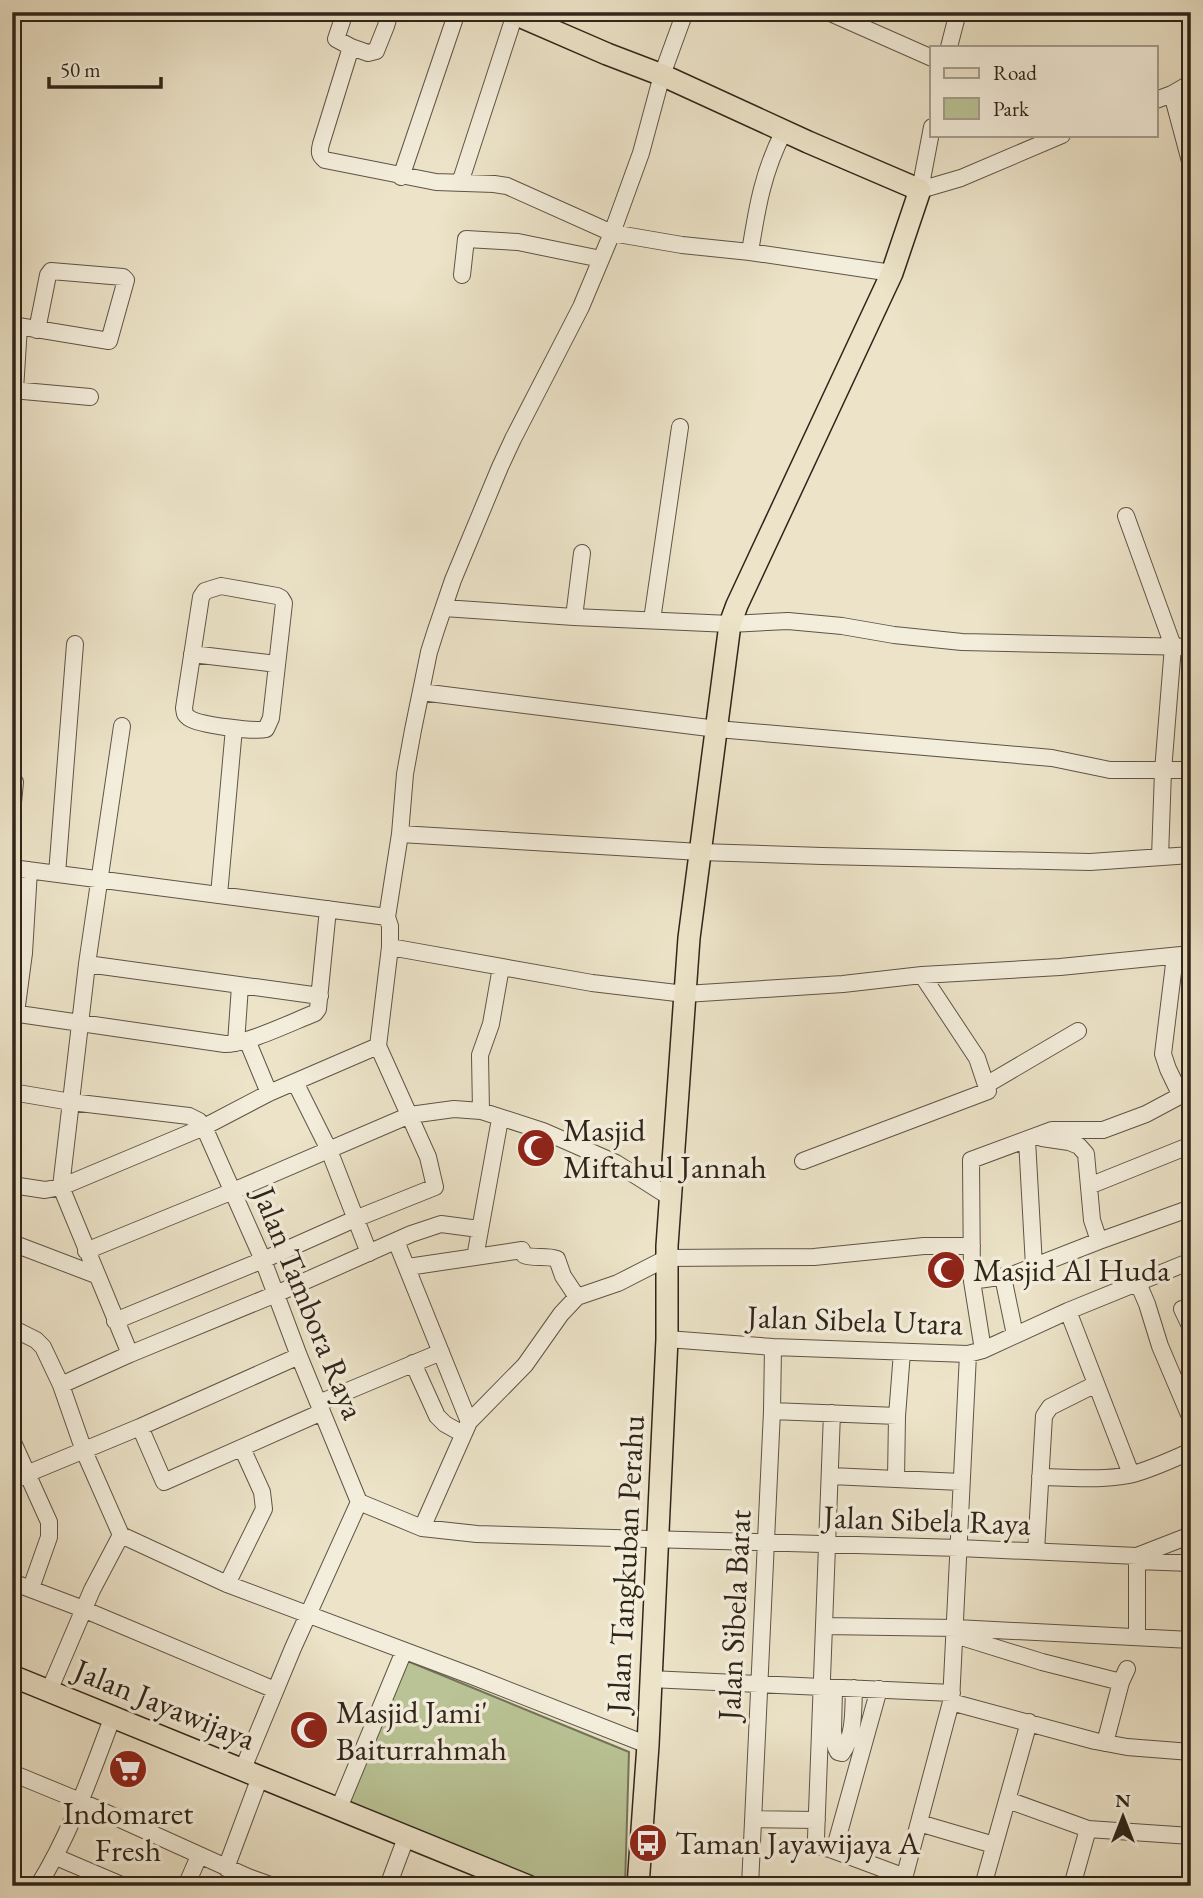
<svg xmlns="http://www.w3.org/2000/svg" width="1203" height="1898" font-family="'EB Garamond',serif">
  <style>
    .green { fill: #b9c395; stroke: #747458; stroke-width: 2 }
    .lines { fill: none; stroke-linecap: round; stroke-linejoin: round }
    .minor-casing { stroke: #5f5446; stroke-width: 18 }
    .major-casing { stroke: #30251a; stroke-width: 24 }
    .minor { stroke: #f3eddb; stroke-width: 16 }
    .major { stroke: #ece3c8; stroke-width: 21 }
    .labels { text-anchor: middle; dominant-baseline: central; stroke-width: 7; stroke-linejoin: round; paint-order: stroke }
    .poi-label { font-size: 32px; fill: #30251a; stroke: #f3eddb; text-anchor: start }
    .street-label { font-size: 32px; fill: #30251a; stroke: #f3eddb }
  </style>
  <rect width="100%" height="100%" fill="#ece3c8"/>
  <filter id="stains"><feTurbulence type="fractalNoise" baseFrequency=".00286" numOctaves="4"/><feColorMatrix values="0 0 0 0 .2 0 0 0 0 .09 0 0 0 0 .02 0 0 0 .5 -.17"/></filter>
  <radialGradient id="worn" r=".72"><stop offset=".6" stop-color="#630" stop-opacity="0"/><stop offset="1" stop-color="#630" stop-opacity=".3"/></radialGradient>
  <!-- green -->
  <path class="green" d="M405,1660L629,1752L625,1886H543L347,1805Z"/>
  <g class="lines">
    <defs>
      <path id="minor" d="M345,12L336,39L351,47L321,144C319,152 319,155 325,160L436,182L494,184L507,186L612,233L682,245L750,252L892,273
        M828,12L932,58
        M351,47L368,53L376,51L386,26L390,12
        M949,47L958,12
        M1172,94L1191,165
        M1156,100L1172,94L1191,83
        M932,127L920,190L961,178L1062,135
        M401,177L457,12
        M460,183L515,14
        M750,252C757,208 763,171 784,131
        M462,275L466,239L518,242L601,259
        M12,325L109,341L126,280L123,277L51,271L48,275L37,330
        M12,390L90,397
        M15,390L19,326
        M1126,516L1173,646L1163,771L1160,857
        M221,586L277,596L281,598L284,603L271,718L266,729C254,732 199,725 189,718C184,714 185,714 184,708L201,597L205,591Z
        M444,608L574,617L730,624L788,621L842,626L894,635L962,642L1191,647
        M574,617L582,553
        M652,620L680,427
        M192,654L277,664
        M421,692L717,729L1052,758L1110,770H1191
        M122,726L87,964L61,1187L130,1354
        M12,813L15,782
        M400,834L700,852L822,856L1090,862L1191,855
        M12,868L387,917
        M57,874L75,644
        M219,895L234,728
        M390,947L592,983L685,994L843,984L922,975L1060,967L1191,954
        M1175,956L1163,1054L1168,1069L1181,1096
        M87,964L320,996
        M12,1013L225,1044C247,1044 292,1022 315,1013L318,1009L328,909
        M16,1013L24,953L29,870
        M247,1040L269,1093
        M236,1043L240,986
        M295,1082L329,1150L369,1253
        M986,1085L1078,1031
        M12,1092L71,1102L189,1116L199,1121L204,1127L263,1260L299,1356L359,1502
        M481,1111L480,1055L491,1024L501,967
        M1042,1138L1069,1142L1079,1146L1086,1154L1092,1220L1099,1241
        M1027,1140L1034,1266
        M803,1161L988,1091L977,1058L922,975
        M12,1185L45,1190L61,1187L204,1127L269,1093L378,1046L390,947V926L387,917L400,834L405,774L413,730L429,652L436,630L453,580L500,467L513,439L581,307L612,233L641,153L662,75L685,12
        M1089,1186L1191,1145
        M396,1241L469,1422L422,1528
        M12,1243L96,1275
        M86,1251L233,1191L410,1115L454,1109L481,1111L543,1131L616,1163L671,1198
        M476,1252L500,1119
        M408,1267L522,1250L524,1255C534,1259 546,1255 557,1259L563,1276L577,1297
        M1003,1277L1015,1335
        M972,1281C987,1278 1002,1278 1017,1273L1099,1241L1191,1208
        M1138,1283L1147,1304L1160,1346L1191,1419
        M1182,1309L1191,1328
        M1068,1311L1131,1474
        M115,1321L263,1260L355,1219L435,1187L428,1157L378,1046
        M12,1328L36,1340L43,1347L61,1385L84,1451L121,1535
        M667,1339L773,1347L968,1354L983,1350L1068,1311L1191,1261
        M983,1350L972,1281L971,1160L1052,1130H1103L1146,1114L1191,1090
        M413,1363L437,1416L445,1424L463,1434
        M61,1385L130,1354L276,1294L411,1234L441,1224L479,1229
        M319,1403L441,1352
        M772,1411L897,1416
        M832,1413L816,1838C819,1851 832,1852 837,1840L879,1689
        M469,1422L525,1365L561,1314L577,1297L618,1283L667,1258L814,1257L924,1246H972
        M140,1427L164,1482L322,1412
        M12,1440L49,1522V1537L31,1588
        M831,1476L961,1482
        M1040,1477C1069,1477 1100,1481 1129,1475C1150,1470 1171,1460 1191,1451
        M896,1479L897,1416L902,1352
        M12,1480L140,1427L299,1356
        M359,1502L422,1528L477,1534L959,1548L1137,1556L1191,1535
        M121,1535L227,1584L472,1676L648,1745
        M1036,1551L1044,1416L1050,1407L1096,1384
        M1137,1561L1191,1563
        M12,1582L78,1607L275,1690
        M227,1584L264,1509L262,1492L242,1448
        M824,1626L956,1628L1191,1640
        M955,1635L1042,1662L1121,1682
        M1137,1637V1556
        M650,1679L952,1693
        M834,1688L833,1732L836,1748L838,1752L842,1753C855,1735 853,1709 854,1688
        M49,1691L92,1590L121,1535
        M951,1702L1095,1741L1127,1747L1191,1752
        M1105,1743L1121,1682L1127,1669
        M242,1771L293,1648L359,1502
        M12,1773L80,1801L248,1877L273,1886
        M1008,1800L1088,1829L1191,1836
        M339,1808L404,1651
        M753,1819L817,1820
        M919,1823L994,1845
        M830,1849L905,1877
        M56,1857L124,1886
        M226,1868L260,1777
        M38,1886C71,1833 91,1774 113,1716
        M186,1886L199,1856
        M388,1886L407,1835
        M750,1886L772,1411L773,1347
        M902,1886L951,1702L968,1354
        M983,1886L1029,1722
        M1072,1886L1088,1829"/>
      <path id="major" d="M510,12L607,54L662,75L808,142L920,190L892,273L737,605L730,624L689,938L667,1246V1339L648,1745L638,1886
        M12,1676L528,1886"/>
    </defs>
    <!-- minor casing -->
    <use href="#minor" class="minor-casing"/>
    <!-- major casing -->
    <use href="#major" class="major-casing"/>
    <!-- minor -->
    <use href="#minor" class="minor"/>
    <!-- major -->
    <use href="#major" class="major"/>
  </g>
  <!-- icons -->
  <defs>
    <symbol id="mosque-disc" viewBox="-11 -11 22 22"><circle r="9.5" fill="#8f2418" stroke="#f3eddb"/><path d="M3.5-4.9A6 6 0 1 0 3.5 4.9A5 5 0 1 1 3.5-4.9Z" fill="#fff"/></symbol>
    <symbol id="supermarket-disc" viewBox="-11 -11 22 22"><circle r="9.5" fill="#8f2418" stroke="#f3eddb"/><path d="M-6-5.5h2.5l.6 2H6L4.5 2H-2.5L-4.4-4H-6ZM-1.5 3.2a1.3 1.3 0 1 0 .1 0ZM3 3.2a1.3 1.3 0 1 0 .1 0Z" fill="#fff"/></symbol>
    <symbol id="bus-disc" viewBox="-11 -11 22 22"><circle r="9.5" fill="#8f2418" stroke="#f3eddb"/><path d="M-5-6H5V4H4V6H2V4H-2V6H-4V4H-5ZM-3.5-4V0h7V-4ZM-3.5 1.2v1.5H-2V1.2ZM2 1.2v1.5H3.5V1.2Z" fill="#fff"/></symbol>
  </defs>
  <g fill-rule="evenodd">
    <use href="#mosque-disc" x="514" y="1126" width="44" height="44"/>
    <use href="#mosque-disc" x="924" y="1248" width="44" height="44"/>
    <use href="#mosque-disc" x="287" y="1708" width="44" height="44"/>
    <use href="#supermarket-disc" x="106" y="1747" width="44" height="44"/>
    <use href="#bus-disc" x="626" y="1821" width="44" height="44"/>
  </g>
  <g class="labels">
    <!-- poi labels -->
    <g class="poi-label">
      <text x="563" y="1130">Masjid<tspan x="563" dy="37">Miftahul Jannah</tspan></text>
      <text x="973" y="1270">Masjid Al Huda</text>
      <text x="336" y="1712">Masjid Jami'<tspan x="336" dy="37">Baiturrahmah</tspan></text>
      <text x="128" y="1813" text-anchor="middle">Indomaret<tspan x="128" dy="37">Fresh</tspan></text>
      <text x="675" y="1843">Taman Jayawijaya A</text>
    </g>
    <!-- street labels -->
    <g class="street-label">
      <text transform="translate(309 1303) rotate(68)">Jalan Tambora Raya</text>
      <text transform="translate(855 1320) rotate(2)">Jalan Sibela Utara</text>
      <text transform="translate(927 1520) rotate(2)">Jalan Sibela Raya</text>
      <text transform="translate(625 1564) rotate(-87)">Jalan Tangkuban Perahu</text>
      <text transform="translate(734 1615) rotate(-87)">Jalan Sibela Barat</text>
      <text transform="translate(165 1704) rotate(22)">Jalan Jayawijaya</text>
    </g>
  </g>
  <!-- margin -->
  <rect width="1203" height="1898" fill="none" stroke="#ece3c8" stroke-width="42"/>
  <rect x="14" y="14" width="1175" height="1870" fill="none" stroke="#30251a" stroke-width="3.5"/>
  <rect x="21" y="21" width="1161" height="1856" fill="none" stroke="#30251a" stroke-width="2"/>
  <!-- legend -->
  <rect x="930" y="46" width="228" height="91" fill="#f3eddb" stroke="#a59d8e" stroke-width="2"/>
  <rect x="944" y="68" width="35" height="10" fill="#ece3c8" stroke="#a59d8e" stroke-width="2"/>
  <text x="993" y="80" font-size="21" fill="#30251a">Road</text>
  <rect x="944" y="98" width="35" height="21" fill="#b9c395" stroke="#a59d8e" stroke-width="2"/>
  <text x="993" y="116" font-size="21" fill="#30251a">Park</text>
  <!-- north arrow -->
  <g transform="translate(1123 1817)" stroke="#f3eddb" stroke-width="5" paint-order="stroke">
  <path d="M0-5L12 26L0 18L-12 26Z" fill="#30251a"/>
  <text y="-10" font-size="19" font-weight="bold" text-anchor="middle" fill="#30251a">N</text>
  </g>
  <!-- scale -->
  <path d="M49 77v10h112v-10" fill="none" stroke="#30251a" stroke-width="3.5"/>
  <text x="60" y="77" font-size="21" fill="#30251a" stroke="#f3eddb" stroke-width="5" paint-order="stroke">50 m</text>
  <rect width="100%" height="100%" filter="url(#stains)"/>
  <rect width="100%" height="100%" fill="url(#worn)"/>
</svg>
